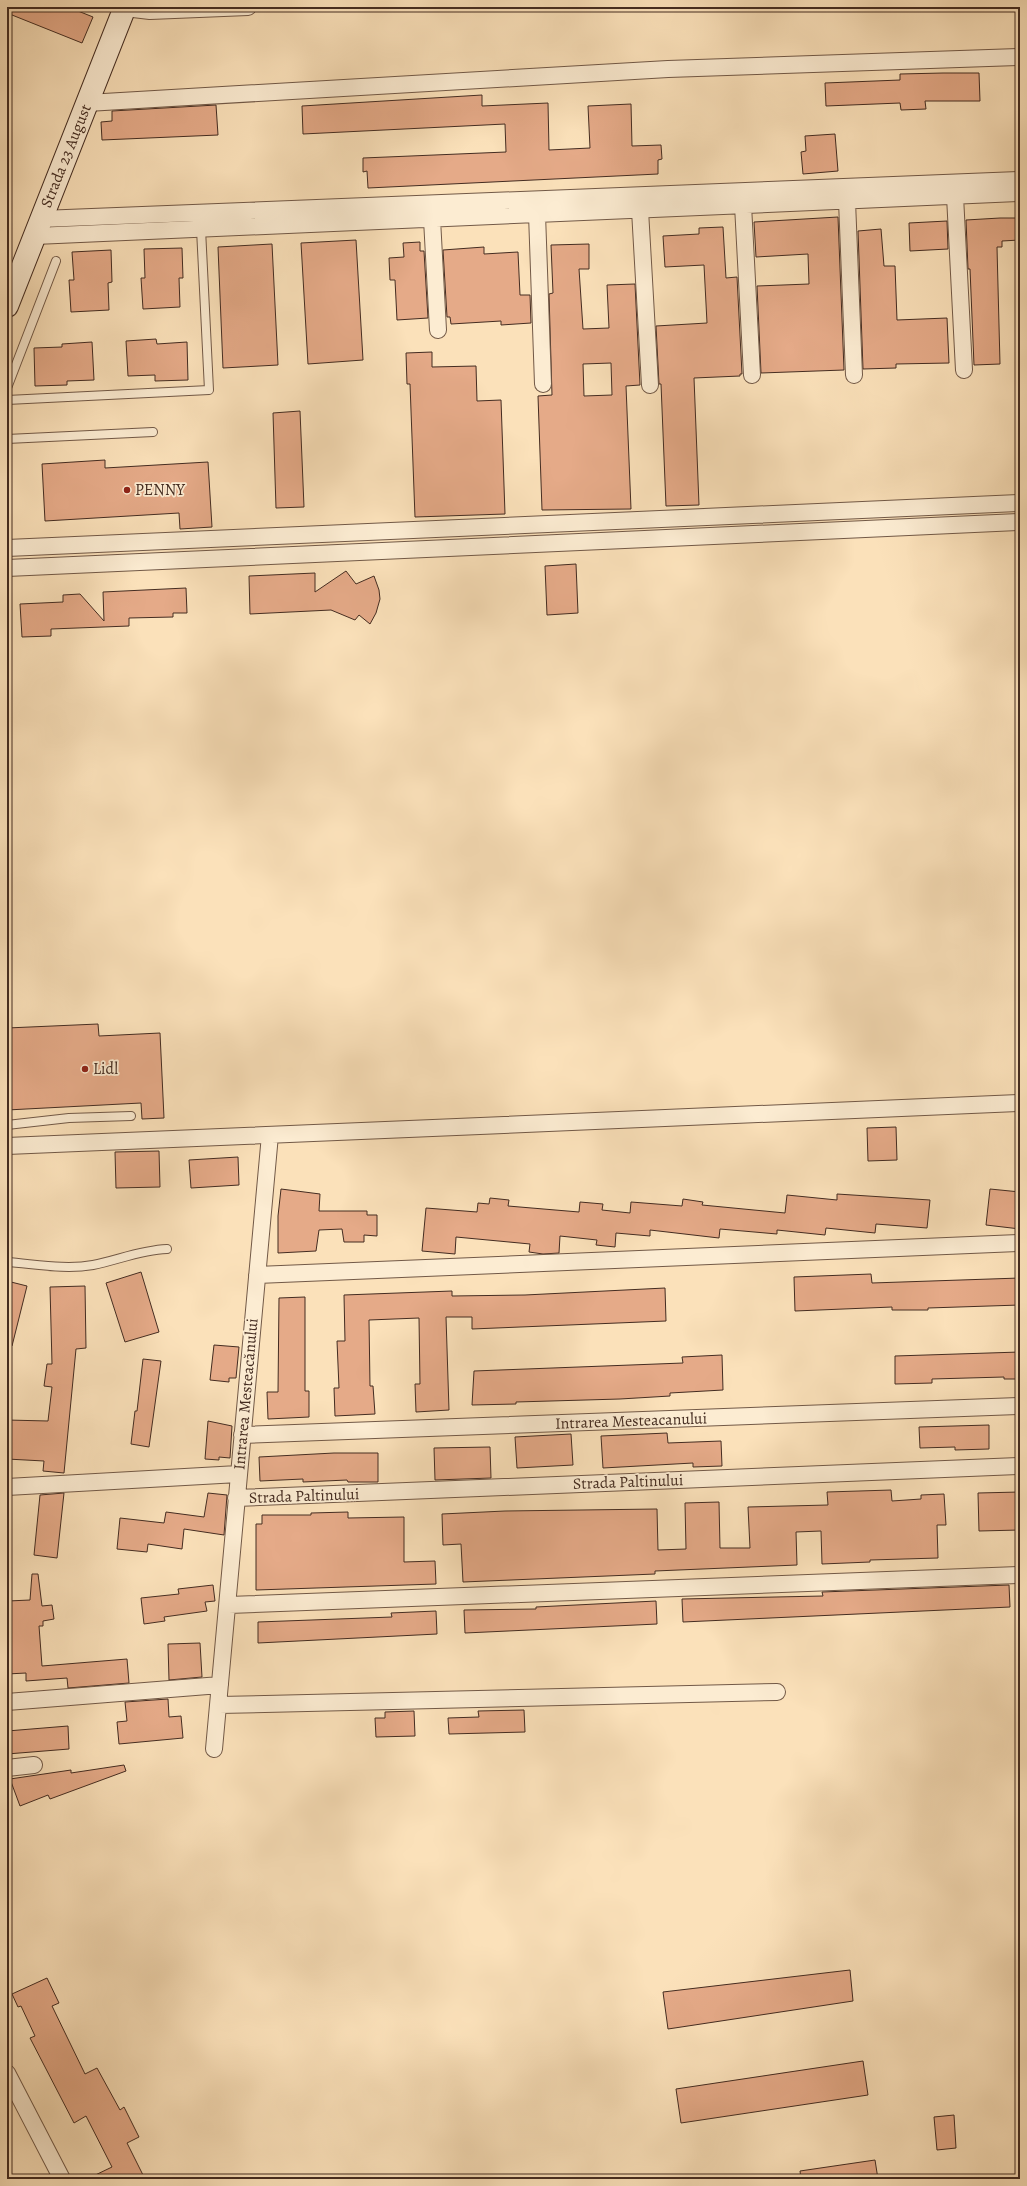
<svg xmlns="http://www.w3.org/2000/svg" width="1027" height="2186" font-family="Alegreya,serif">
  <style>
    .building { fill: #e5aa88; stroke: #442c21; fill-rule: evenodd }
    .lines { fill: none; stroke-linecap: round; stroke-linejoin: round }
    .lane-casing { stroke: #725947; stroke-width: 10 }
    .street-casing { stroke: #725947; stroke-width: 18 }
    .secondary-casing { stroke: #442c21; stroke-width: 24 }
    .lane { stroke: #fcecd2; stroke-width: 8 }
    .street { stroke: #fcecd2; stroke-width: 16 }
    .secondary { stroke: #fcecd2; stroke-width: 22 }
    .poi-dot { fill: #8f2418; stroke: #fcecd2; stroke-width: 1.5 }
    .labels { text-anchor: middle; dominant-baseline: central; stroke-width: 3.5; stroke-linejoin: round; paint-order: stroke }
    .street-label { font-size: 16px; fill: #442c21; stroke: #fcecd2 }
    .poi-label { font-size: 16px; fill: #442c21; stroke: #fcecd2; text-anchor: start }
  </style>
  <rect width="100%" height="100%" fill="#fbe1ba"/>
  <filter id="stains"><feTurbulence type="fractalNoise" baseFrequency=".005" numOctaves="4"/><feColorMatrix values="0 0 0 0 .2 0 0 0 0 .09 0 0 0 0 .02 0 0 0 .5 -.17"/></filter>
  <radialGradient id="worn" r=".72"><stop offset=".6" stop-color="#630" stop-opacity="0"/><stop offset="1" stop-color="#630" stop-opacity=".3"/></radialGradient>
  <!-- building -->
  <path class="building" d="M7,7H68L93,17L82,43L7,13Z
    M943,73H979L980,101H925L926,109L901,110L900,103L826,106L825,83L900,80V74Z
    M482,95V106L548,103L549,150L590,148L588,106L631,104L632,146L661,145L662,159L658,160V174L368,188L367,171L363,172V158L506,152L505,124L303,134L302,106Z
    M216,105L218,135L102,140L101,122L112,121V111Z
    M835,134L838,171L803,174L801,152L806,151L805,136Z
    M838,217L844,370L761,373L757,286L809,284L808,254L756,257L754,222Z
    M1000,218H1020V240L1002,241V247H997L1000,364L974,365L970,269H968L966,220Z
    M947,221L948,249L910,251L909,223Z
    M723,227L726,278L737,277L742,374H740V376L694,378L699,505L666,506L661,384H659L656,326L707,323L704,265L665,267L663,236L699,234V228Z
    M881,229L884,266H895L897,320L947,318L949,363L896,364V368L863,369L858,231Z
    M356,240L363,360L308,364L301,243Z
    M420,242V251H424L428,318L397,320L395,280H390L389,258L404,257L403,243Z
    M272,244L278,365L223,368L218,247Z
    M589,244V269H579L583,329L609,328L607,285L635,284L640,385L626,386L631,509L542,510L538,396L552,395L549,294L553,293L551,245ZM611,363L612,395L584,396L583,364Z
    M484,247V254L518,252L520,295H530L531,323L501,325V321L451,324L450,317H447L443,250Z
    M182,248L183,278H179L180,307L143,309L141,278H145L144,249Z
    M111,250L112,282L108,283L109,310L71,312L69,280H74L72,252Z
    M156,339L157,344L187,342L188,380L155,381V375L128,376L126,341Z
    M92,342L94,380L67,381V385L35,386L34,348L62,347V344Z
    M432,352V367L476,366L477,401L501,400L505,514L415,517L410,384H407L406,353Z
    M300,411L304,507L276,508L273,413Z
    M105,460V468L208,462L212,527L180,529L179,513L45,521L42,464Z
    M576,564L578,613L547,615L545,566Z
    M346,571L356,584L374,576L379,590L380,599L376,613L370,624L359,615L355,620L331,610L250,614L249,576L315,573V592Z
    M186,588L187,613H173V617L129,618V626L51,629V636L22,637L20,604L63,602V595L80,594L104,621L103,592Z
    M98,1024L99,1036L160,1033L164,1118L142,1119L141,1103L7,1110V1028Z
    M896,1127L897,1160L868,1161L867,1128Z
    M159,1151L160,1187L116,1188L115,1152Z
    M238,1157L239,1185L191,1188L189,1160Z
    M281,1189L320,1194L319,1211H367V1215H377V1236L364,1235V1242H344L342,1229L319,1230L316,1251L278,1253V1216Z
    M990,1189L1020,1192V1229L986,1225Z
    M837,1194L930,1200L927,1228L876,1224L875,1233L826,1228L825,1235L777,1230V1234L720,1229L719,1238L650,1230V1236L616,1233L615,1247L596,1245L597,1240L560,1236L559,1253L543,1254L529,1252L530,1244L456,1237L455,1254L422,1251L426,1208L477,1212L478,1203L489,1204L490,1198L509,1200L508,1206L579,1212L580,1202L603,1204L602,1210L630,1213L631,1202L682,1206L683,1199L703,1202L702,1205L785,1213L787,1195L837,1200Z
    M141,1272L159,1332L125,1342L106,1283Z
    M871,1274L872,1283L1020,1278V1305L928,1308V1310H892V1307L795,1311L794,1277Z
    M7,1281L27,1286L12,1346L7,1345Z
    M85,1286L86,1348L76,1349L64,1473L43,1471L44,1461L7,1459V1420L48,1421L52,1387L44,1386L47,1364H52L50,1287Z
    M665,1288L666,1321L472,1329V1317H446L449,1410L416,1412L415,1384H420L419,1318L369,1320L370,1386H373L375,1414L335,1416L334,1388H339L337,1341H345L344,1295L452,1291V1296L525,1295Z
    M305,1297V1391H309V1417L268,1419L267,1392H278L279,1298Z
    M214,1345L239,1347L236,1378H229V1382L210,1380Z
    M1020,1352V1379H1004V1377L932,1379V1383L895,1384V1356Z
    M722,1355L723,1390L670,1393V1396L620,1399L516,1402V1404L472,1405L474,1371L683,1363L682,1357Z
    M143,1359L161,1361L149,1447L131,1444L135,1411H137Z
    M208,1421L232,1426L230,1458L219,1457V1460L205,1459Z
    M989,1425V1449L955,1450V1447L920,1448L919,1427Z
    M667,1433L668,1443L721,1441L722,1466L693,1467V1463L603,1468L601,1436Z
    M571,1434L573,1465L517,1468L515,1437Z
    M490,1447L491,1478L435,1480L434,1448Z
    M334,1453H378V1482H348L347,1480L303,1482V1479L260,1481L259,1457Z
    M891,1490L892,1501L921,1499V1495L944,1494L946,1525H937L938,1558L870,1560V1562L822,1564L821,1531L796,1532L797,1565L655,1571V1574L463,1582L461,1544L443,1545L442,1514L505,1511L657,1509L658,1550L686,1549L685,1503L719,1502L720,1548H750L748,1507L828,1505L827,1492Z
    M1020,1492V1530L979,1531L978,1493Z
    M64,1493L57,1558L34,1555L40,1495Z
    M208,1493L227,1495L224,1535L184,1529L182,1549L148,1544L147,1552L117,1549L120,1518L164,1523L166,1512L204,1517Z
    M348,1512V1518L404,1517V1562L435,1561L436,1584L256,1590V1524H262V1515H311V1513Z
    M32,1574H38L42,1606L52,1605L54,1619L43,1621V1626H39L42,1666L127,1659L129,1683L68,1688L67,1678L26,1681V1673L7,1674L8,1601L30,1600Z
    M213,1585L215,1601L205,1602L207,1611L164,1617L165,1621L144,1624L141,1598L179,1594L178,1589Z
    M1009,1585L1010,1607L683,1622L682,1599L823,1596L822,1592Z
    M656,1601L657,1624L465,1633L464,1610L536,1609V1607Z
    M436,1611L437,1634L258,1643V1622L392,1617L391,1613Z
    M200,1643L202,1677L169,1680L168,1644Z
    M168,1699L169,1717L181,1716L183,1738L119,1744L117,1722L127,1721L125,1702Z
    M524,1710L525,1732L449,1734L448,1718L479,1717L478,1711Z
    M414,1711L415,1736L376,1737L375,1718H385V1712Z
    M68,1726L69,1749L7,1754V1731Z
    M124,1765L126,1771L50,1799L48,1795L20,1806L10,1779L71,1770V1773Z
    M850,1970L853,2001L668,2029L663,1992Z
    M47,1978L59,2003L52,2006L85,2074L97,2068L120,2110L124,2107L139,2137L127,2143L143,2175L135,2179H87L112,2167L86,2116L74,2123L30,2038L35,2036L21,2006L18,2007L12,1994Z
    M863,2061L868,2095L681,2123L676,2089Z
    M954,2115L956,2148L937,2150L934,2117Z
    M875,2160L878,2179H801L800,2171Z"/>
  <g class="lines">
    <defs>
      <path id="lane" d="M7,388L56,261
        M7,400L209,390L201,229
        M7,439L153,432
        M7,1125L69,1118L131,1116
        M7,1262C35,1264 65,1270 93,1265C118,1260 141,1250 167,1249"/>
      <path id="street" d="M125,8L150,11L248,7
        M87,103L668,69L1020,57
        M955,196L964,370
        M847,201L854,375
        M743,205L752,375
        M640,210L650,385
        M537,214L543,384
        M41,219L1020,180
        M432,219L438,330
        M35,236L1020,193
        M7,548L1020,503
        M7,568L1020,522
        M7,1146L1020,1103
        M257,1275L1020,1243
        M242,1435L1020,1406
        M7,1487L238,1474
        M236,1498L1020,1466
        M229,1605L1020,1575
        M7,1702L220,1685
        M219,1705L777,1692
        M214,1749L270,1135
        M7,1768L34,1765
        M7,2073L62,2179"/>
      <path id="secondary" d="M7,306L125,7"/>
    </defs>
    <!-- lane casing -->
    <use href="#lane" class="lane-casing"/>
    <!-- street casing -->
    <use href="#street" class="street-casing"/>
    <!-- secondary casing -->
    <use href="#secondary" class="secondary-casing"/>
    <!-- lane -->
    <use href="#lane" class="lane"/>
    <!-- street -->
    <use href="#street" class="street"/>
    <!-- secondary -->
    <use href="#secondary" class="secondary"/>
  </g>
  <!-- markers -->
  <g class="poi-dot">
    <circle cx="127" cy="490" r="4"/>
    <circle cx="85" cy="1069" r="4"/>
  </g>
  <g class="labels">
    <!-- street labels -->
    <g class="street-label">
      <text transform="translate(66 156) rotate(-68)">Strada 23 August</text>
      <text transform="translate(246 1394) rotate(-85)">Intrarea Mesteacănului</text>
      <text transform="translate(631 1421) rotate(-2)">Intrarea Mesteacanului</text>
      <text transform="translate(628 1482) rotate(-2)">Strada Paltinului</text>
      <text transform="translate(304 1496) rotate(-2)">Strada Paltinului</text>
    </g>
    <!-- poi labels -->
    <g class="poi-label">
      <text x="135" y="490">PENNY</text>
      <text x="93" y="1069">Lidl</text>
    </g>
  </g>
  <!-- margin -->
  <rect width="1027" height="2186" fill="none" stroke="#fbe1ba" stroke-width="24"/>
  <rect x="8" y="8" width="1011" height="2170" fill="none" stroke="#442c21" stroke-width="2"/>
  <rect x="12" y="12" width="1003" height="2162" fill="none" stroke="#442c21"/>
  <rect width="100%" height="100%" filter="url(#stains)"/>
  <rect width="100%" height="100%" fill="url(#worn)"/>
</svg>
